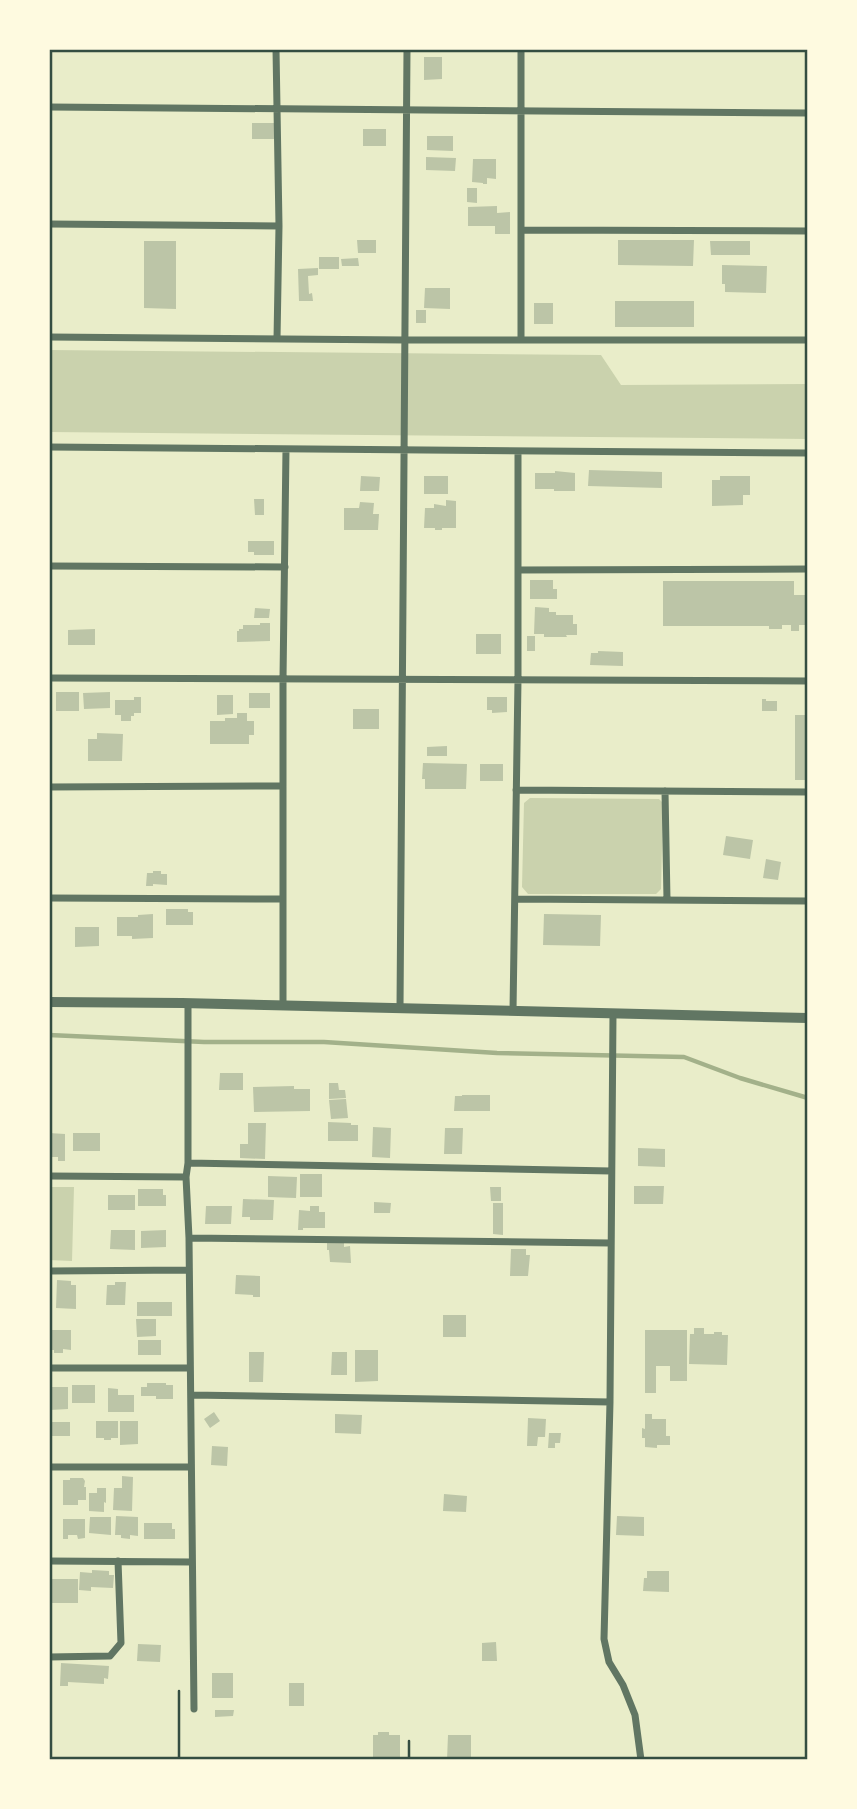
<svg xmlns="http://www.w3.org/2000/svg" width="857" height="1809" font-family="Roboto,sans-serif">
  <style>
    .green { fill: #cad2ad }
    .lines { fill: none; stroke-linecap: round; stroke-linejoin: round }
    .stream { stroke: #a3b18a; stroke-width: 4.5 }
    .building { fill: #bcc5a7 }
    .path { stroke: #344e41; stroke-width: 2.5 }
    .minor { stroke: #617663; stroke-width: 7 }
    .tertiary { stroke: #617663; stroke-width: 10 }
    .neatline { fill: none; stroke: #344e41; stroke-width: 2.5 }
  </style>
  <rect width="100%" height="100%" fill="#e9edc9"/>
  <!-- green -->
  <path class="green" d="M49,350L601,355L621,385L808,384V439L49,432Z
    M530,798L659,799L663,803L661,889L656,894H528L522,887L524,803Z
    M49,1187H74L72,1261L49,1260Z"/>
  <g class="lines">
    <!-- stream -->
    <path class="stream" d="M49,1035L204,1042H324L497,1053L684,1057L740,1078L808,1098"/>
  </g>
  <!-- building -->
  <path class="building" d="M424,57H442V79L424,80Z
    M252,123H274V139H252Z
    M363,129H386V146H363Z
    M427,136H453V151L427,150Z
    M426,157L456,158L455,171L426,170Z
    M473,159H496V179L487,178V184H483V183L472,182Z
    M467,188H477V203L467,202Z
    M497,206V213L510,212V234H495V226H468V207Z
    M357,240H376V253H358Z
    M618,240H694L693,266L618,265Z
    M144,241H176V309L144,308Z
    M710,241H750V255H711Z
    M319,257H339V269H319Z
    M358,258L359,266H342L341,259Z
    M722,265L767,266L766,293L725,292V284H722Z
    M318,268V275L308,276L309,294L312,293L313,301H299L298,269Z
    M425,288H450V309L424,308Z
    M615,301H694V327H615Z
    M534,303H553V324H534Z
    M416,310H426V323H416Z
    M589,470L662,472V488L588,486Z
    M555,471L575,473V491H554V489H535V473H555Z
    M361,476L380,477L379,491H360Z
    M424,476H448V494H424Z
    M720,476H750V495H743V505L712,506V480H720Z
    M254,499H264V515H255Z
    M446,500L456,501V528H442V530H435V528H424L425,508H434V504L446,506Z
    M360,502L374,503L373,514H379L378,530H344V508H359Z
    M248,541H274V555H254V552H248Z
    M530,580H553V589H557V599H530Z
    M663,581H794V595H808V625H799V631H791V625H782V629H769V626H663Z
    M535,607L549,608V612H556V615H573V624H577V635H566L567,637H544V634H534Z
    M255,608L270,609L269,618H254Z
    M260,623H270V641L237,642V631H239V629H243V625H260Z
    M95,629V645H68V630Z
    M476,634H501V654H476Z
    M527,636H535V651H527Z
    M598,651L623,652V666L590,665L591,653H598Z
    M56,692H79V711H56Z
    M110,692V708L84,709L83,693Z
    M249,693H270V708H249Z
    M217,695H233V714L217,715Z
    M134,697H141V713H134V716H131V721H121V715H115V700H134Z
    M487,697H507V712L492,713V710H487Z
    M762,699H766V701H777V711H762Z
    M353,709H379V729H353Z
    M237,713H247V721H254V735H249V744H210V721H225V718H237Z
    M795,715H808V780H795Z
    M97,733L123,734L122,761H88V739H97Z
    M447,746V756H427V747Z
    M423,763L467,764L466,789H425V779H422Z
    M480,764H503V781H480Z
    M726,836L753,840L750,859L723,855Z
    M766,859L781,862L778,880L763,878Z
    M153,871H161V874H167V885L153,884V886H146L147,873H153Z
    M166,909H188V912H193V925H166Z
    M153,914V938L132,939V936H117V917H138V915Z
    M544,914L601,915L600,946L543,945Z
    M75,927H99V946L75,947Z
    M220,1073H243V1090H219Z
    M329,1083H338L339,1090H345L346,1098L329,1099Z
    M294,1086V1089H310V1111L254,1112L253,1087Z
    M462,1095H490V1111H454L455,1096H462Z
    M345,1099H346L348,1118L331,1119L329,1100Z
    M328,1122L351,1123V1125H358V1141H328Z
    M248,1123H266L265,1159L240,1158V1144H248Z
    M373,1127L391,1128L390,1158L372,1157Z
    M445,1128H463L462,1154H444Z
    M49,1133L65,1134V1161H58V1157H49Z
    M73,1133H100V1151H73Z
    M638,1148L665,1149V1167L638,1166Z
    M300,1174H322V1197H300Z
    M268,1176L297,1177L296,1198L268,1197Z
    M634,1186H664L663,1204H634Z
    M490,1187H501V1201H491Z
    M138,1189H163V1195H166V1206H138Z
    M108,1195H135V1210H108Z
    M243,1199L274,1200L273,1220H250V1217H242Z
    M374,1202L391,1203L390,1213H374Z
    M493,1203H503V1235L493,1234Z
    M206,1206H232L231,1224H205Z
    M310,1206H319V1212H325V1228H303V1230H298L299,1210L310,1211Z
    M111,1230H135V1250L110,1249Z
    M166,1230V1247L141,1248V1231Z
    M329,1242H344V1247L350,1246L351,1263L330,1262L329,1250H327V1243Z
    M511,1249H526V1255H530L528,1276H510Z
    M236,1275L260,1276V1297H253V1295L235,1294Z
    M57,1280L71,1281V1285H76V1309L56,1308Z
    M115,1282H126L125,1305H106L107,1285H115Z
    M137,1302H172V1316H137Z
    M443,1315H466V1337H443Z
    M136,1319H156V1336L137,1337Z
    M694,1328H704V1334H714V1332H722V1335H728L727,1365L689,1364L690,1334H694Z
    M49,1330H71V1350L63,1349V1353H54V1350H49Z
    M645,1330H687V1381H670V1366H656V1393H645Z
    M138,1340H161V1355H138Z
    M355,1350H378V1381L355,1382Z
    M249,1352H264L263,1382H249Z
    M332,1352H347V1375H331Z
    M147,1383H166V1385H173V1399H156V1396H141V1387H147Z
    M72,1385H95V1403H72Z
    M50,1387H68V1409L50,1410Z
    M108,1388L118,1389V1395H134V1412H108Z
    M214,1412L220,1421L210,1428L204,1419Z
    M335,1414L362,1415L361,1434L335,1433Z
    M645,1414H652V1419H666V1436H670V1445H657V1448L645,1447V1438H642V1428L645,1429Z
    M528,1418L546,1419L545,1437H538L537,1446H527Z
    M96,1421H118V1438H111V1440H104V1438H96Z
    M120,1421H138V1444L120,1445Z
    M50,1422H70V1436H50Z
    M549,1433H561L560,1443H555V1448H548Z
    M212,1446L228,1447L227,1466L211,1465Z
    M122,1476L133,1477L132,1511L113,1510L114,1488H122Z
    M70,1478H83L85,1481L84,1487H86V1500H78V1505H63V1480H70Z
    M97,1488H106V1503L104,1502V1512L89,1511V1493H97Z
    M444,1494L467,1496L466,1512L443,1511Z
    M116,1516L138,1517V1536L130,1535V1539L121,1538V1535H115Z
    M617,1516L644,1517V1536L616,1535Z
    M90,1517H111V1535L89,1533Z
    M63,1519H85V1538L78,1539L77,1535H68V1539H63Z
    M144,1523H172V1529H175V1539H144Z
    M92,1570L109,1571V1575H114L113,1588L91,1587V1591L79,1590L80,1572L92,1573Z
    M647,1571H669V1592L643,1591L644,1578H647Z
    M49,1579H78V1603H49Z
    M496,1642L497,1661H482V1643Z
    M138,1644L161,1645L160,1662L137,1661Z
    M61,1663L109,1666L108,1679L104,1678V1684L68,1682V1686H60Z
    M212,1673H233V1698H212Z
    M289,1683H304V1706H289Z
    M215,1710H234L233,1716L215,1717Z
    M378,1732H389V1735H400V1757H373V1735H378Z
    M448,1735H471V1760H447Z"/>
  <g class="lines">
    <!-- path -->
    <path class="path" d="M179,1691V1760
      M409,1760V1741"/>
    <!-- minor -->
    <path class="minor" d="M276,49L279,226L277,339
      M49,107L808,113
      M49,224L279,226
      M522,230L808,231
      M49,337L405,340H808
      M521,340V49
      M49,447L808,453
      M49,566L285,567
      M518,570L808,569
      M49,678L808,681
      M49,787L283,786
      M516,790L808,792
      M665,791L667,900
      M49,898L283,899
      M515,899L808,901
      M188,1003V1163L186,1177L189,1238L194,1709
      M283,1005V679L286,449
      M400,1008L407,49
      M513,1011L518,680V451
      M613,1013L610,1402L604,1639L609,1662L623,1685L635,1715L641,1760
      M188,1163L611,1171
      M49,1176L186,1177
      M189,1238L610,1243
      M49,1271L189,1270
      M49,1368H190
      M191,1395L610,1402
      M49,1467H191
      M49,1561L192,1562
      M49,1657L110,1656L121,1643L118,1561"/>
    <!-- tertiary -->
    <path class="tertiary" d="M49,1002L182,1003L808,1018"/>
  </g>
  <!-- border -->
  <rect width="857" height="1809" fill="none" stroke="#fefae0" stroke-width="102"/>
  <rect x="51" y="51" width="755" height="1707" class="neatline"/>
</svg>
